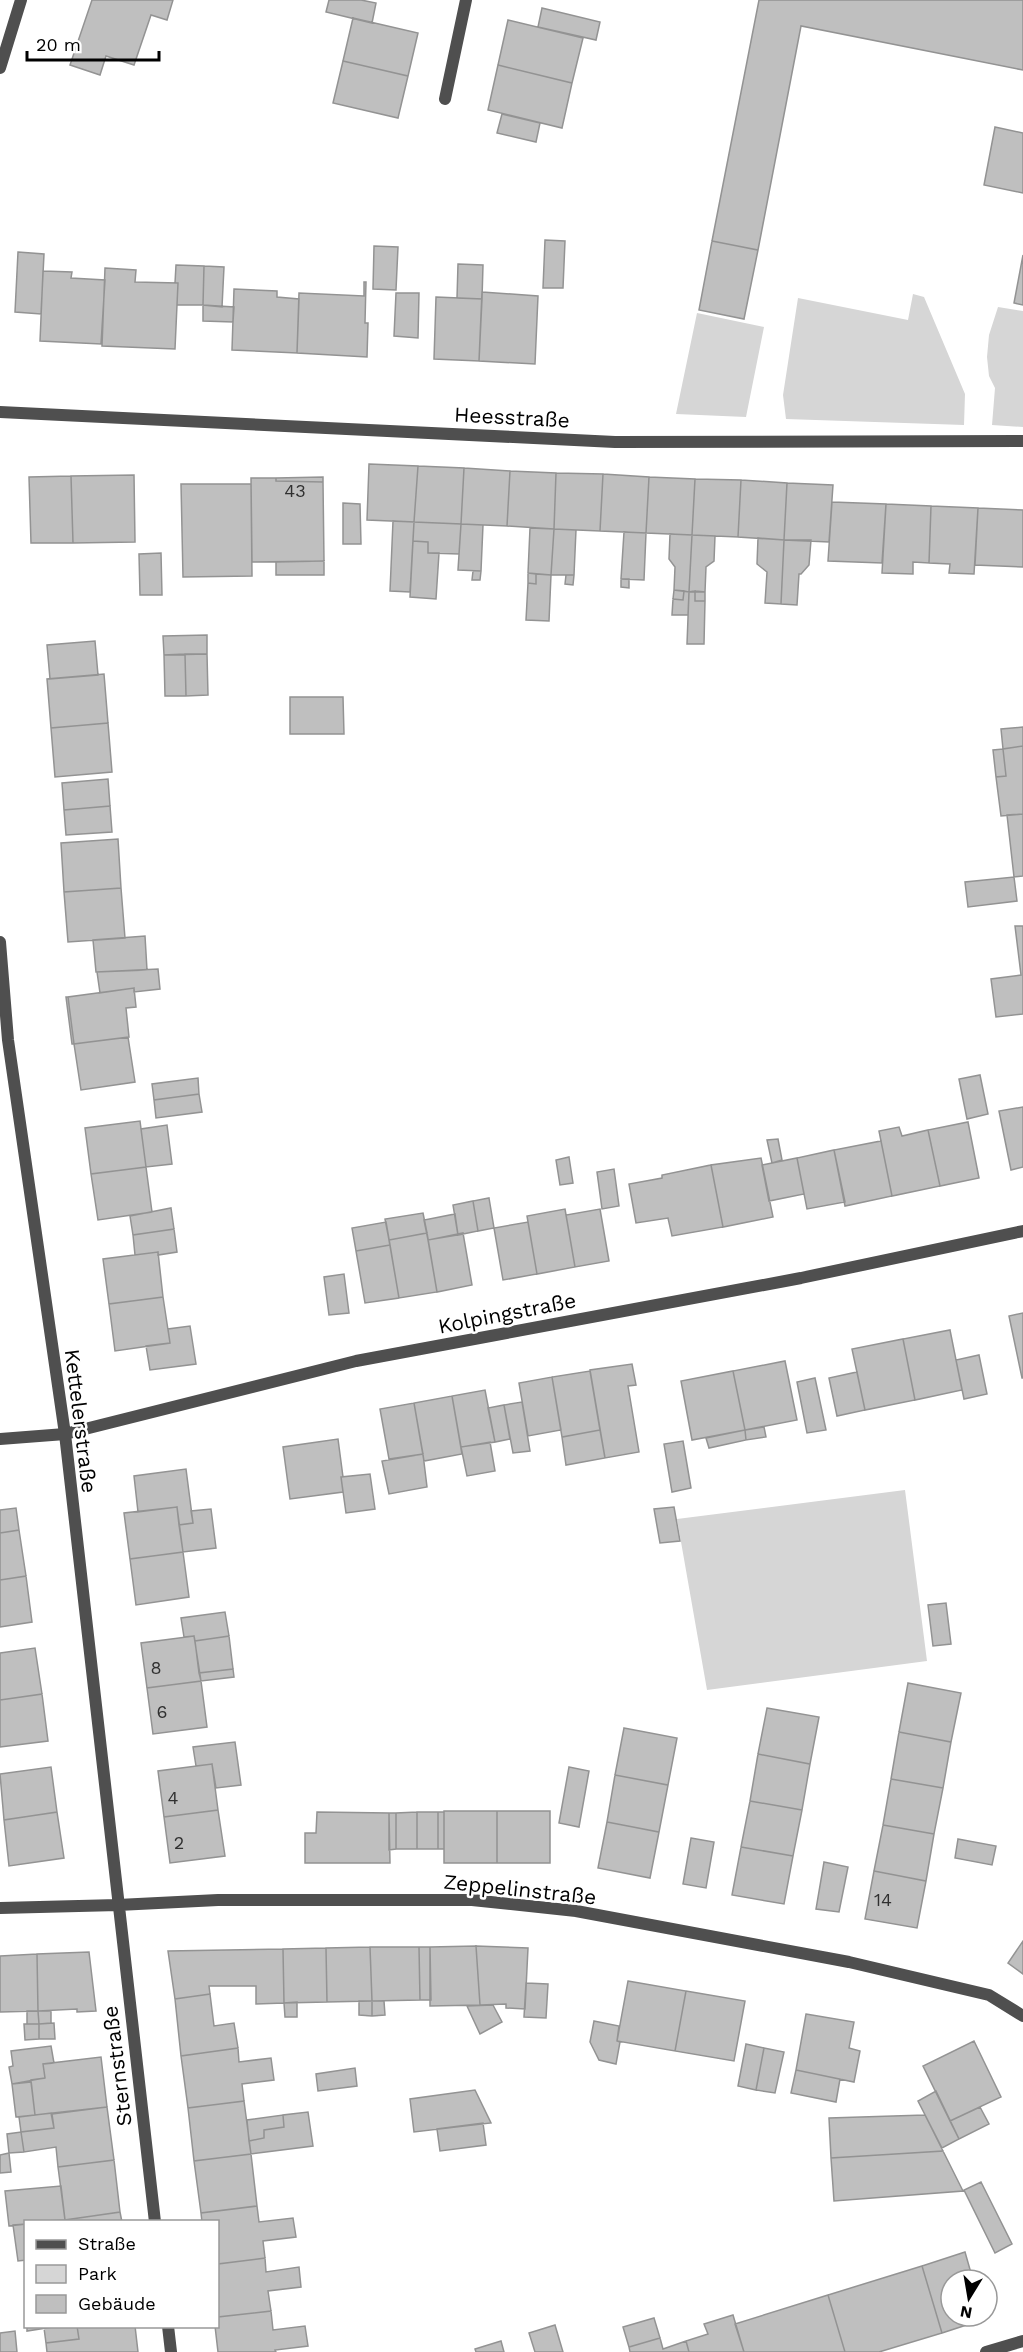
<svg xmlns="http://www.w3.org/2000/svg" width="1023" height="2352" font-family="'Work Sans',sans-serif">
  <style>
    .green { fill: #d6d6d6 }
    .building { fill: #bfbfbf; stroke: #939393; stroke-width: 1.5 }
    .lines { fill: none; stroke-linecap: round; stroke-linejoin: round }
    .minor { stroke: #4f4f4f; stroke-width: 12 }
    .labels { text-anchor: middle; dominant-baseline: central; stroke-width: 5; stroke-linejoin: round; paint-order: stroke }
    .number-label { font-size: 18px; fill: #303030 }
    .street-label { font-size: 21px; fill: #000; stroke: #fff }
  </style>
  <rect width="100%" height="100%" fill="#fff"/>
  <!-- green -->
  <path class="green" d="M913,294L924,297L965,394L964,425L786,419L783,395L798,298L908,320Z
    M998,307L1023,311V427L992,425L995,388L989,376L987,357L989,335Z
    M697,313L764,327L746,417L676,414Z
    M905,1490L927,1661L707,1690L677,1519Z"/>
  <!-- building -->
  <path class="building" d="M92,0H173L167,20L151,15L134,65L106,56L100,75L70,65Z
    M329,0H361L376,3L372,23L326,12Z
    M759,0H1023V70L801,26L758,250L712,241Z
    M542,8L600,22L596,40L538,27Z
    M353,18L418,33L408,76L343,61Z
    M508,20L583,38L572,83L498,65Z
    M343,61L408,76L398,118L333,103Z
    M498,65L572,83L562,128L488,110Z
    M502,114L540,123L536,142L497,133Z
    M995,127L1023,133V193L984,185Z
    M545,240L565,241L563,288H543Z
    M712,241L758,250L744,319L699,310Z
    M374,246L398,247L396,290L373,289Z
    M18,252L44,254L41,314L15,312Z
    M1023,255V305L1014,303Z
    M458,264L483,265L482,299L457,298Z
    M176,265L204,266L203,305H177L178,283H175Z
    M204,266L224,267L222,307L203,305Z
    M105,268L136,270L135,282L178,283L175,349L102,346Z
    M43,271L72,272L71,278L105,280L101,344L40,341Z
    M364,282H366L365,323H368L367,357L297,353L299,293L364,296Z
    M234,289L277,291V297L299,299L297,353L232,350Z
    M482,292L538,296L535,364L479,361Z
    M396,293H419L418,338L394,336Z
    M436,297L482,299L479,361L434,359Z
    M203,305L234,307L233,322L203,321Z
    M369,464L418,466L414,522L367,520Z
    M418,466L464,468L461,524L414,522Z
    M464,468L510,471L507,526L461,524Z
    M510,471L556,473L554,529L507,526Z
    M556,473L603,474L600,531L554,529Z
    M603,474L649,477L646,533L600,531Z
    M134,475L135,542L73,543L71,476Z
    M71,476L73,543H31L29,477Z
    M323,477V482L276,481V478Z
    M649,477L695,479L692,535L646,533Z
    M251,478H276V481L323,482L324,561L252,562Z
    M695,479L741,480L738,537L692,535Z
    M741,480L787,483L784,540L738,537Z
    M787,483L833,485L829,542L784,540Z
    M181,484H251L252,576L183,577Z
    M832,502L886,504L882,563L828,561Z
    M343,503L360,504L361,544H343Z
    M886,504L931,506L929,563L913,562V574L882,573Z
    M931,506L978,508L974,574L949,573L950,564L929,563Z
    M978,508L1023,510V567L975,565Z
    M393,521L414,522L410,592L390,591Z
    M414,522L461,524L459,554L428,553V542L413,541Z
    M461,524L483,525L481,571L458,570Z
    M530,528L554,529L551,575L528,573Z
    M554,529L576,530L574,575H551Z
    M624,532L646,533L644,580L621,579Z
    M670,534L692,535L689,592L674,590L675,567L669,559Z
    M692,535L715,536L714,561L706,567L705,592H689Z
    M758,538L784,540L781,604L765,603L767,572L757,564Z
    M784,540H811L809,565L801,574H799L797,605L781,604Z
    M413,541L428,542V553H439L436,599L410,597Z
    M161,553L162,595H140L139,554Z
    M324,561V575H276V562Z
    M473,571H481L480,580H472Z
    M528,573L536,574V584L528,583Z
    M536,574L551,575L549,621L526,620L528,583L536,584Z
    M566,575H574L573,585L565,584Z
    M621,579H629V588L621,587Z
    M674,590L684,591L683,600L673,599Z
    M684,591L689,592L688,615H672L673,599L683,600Z
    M695,591V601H705L704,644H687L689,592Z
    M695,591L705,592V601H695Z
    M207,635V654L164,655L163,636Z
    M95,641L98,675L50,679L47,645Z
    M185,654H207L208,695L186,696Z
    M185,654L186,696H165L164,655Z
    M104,674L108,723L51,728L47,679Z
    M290,697H343L344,734H290Z
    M108,723L112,772L55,777L51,728Z
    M1023,727V746L1003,749L1001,729Z
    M1023,746V814L1001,816L996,777L1006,776L1003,749Z
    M1003,749L1006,776L996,777L993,750Z
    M108,779L110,806L64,810L62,783Z
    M110,806L112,832L66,835L64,810Z
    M1023,814V876L1014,877L1007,815Z
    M118,839L121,888L64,892L61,843Z
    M1014,877L1017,901L968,907L965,882Z
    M121,888L125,938L68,942L64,892Z
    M1015,926H1023V1014L996,1017L991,979L1021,975Z
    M145,936L147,970L96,972L93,940Z
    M158,969L160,989L134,992V988L100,993L97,972Z
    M134,988L136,1007L126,1008L129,1037L74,1044L68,997Z
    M66,997H68L74,1044H72Z
    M128,1037L135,1082L81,1090L74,1044Z
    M980,1075L988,1114L967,1119L959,1079Z
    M198,1078L199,1094L154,1100L152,1084Z
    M199,1094L202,1112L156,1118L154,1100Z
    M1023,1107V1167L1011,1170L999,1111Z
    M140,1121L146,1167L91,1174L85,1128Z
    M968,1122L979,1178L940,1186L928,1130Z
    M167,1125L172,1164L146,1167L141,1129Z
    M899,1127L902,1136L928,1130L940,1186L892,1196L879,1131Z
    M778,1139L782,1160L772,1163L767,1140Z
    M881,1141L892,1196L845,1206L834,1150Z
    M834,1150L845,1202L807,1209L797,1158Z
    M569,1157L573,1183L560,1185L556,1160Z
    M761,1158L773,1217L723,1227L711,1165Z
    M797,1158L804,1194L769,1201L762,1165Z
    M711,1165L723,1227L672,1236L668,1218L636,1223L629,1184L662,1178V1175Z
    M146,1167L152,1212L98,1220L91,1174Z
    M614,1169L619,1206L602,1209L597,1172Z
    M489,1198L494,1228L478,1231L473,1201Z
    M473,1201L478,1231L458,1235L453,1205Z
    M171,1208L174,1229L133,1235L130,1216Z
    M565,1209L575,1267L537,1274L527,1216Z
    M600,1209L609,1261L575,1267L566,1215Z
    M423,1213L427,1233L389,1240L385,1219Z
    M455,1214L458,1235L428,1240L424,1220Z
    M386,1222L390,1245L356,1251L352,1228Z
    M528,1222L537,1274L503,1280L494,1228Z
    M174,1229L177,1252L158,1255V1252L135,1255L133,1235Z
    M427,1233L437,1292L399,1298L389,1240Z
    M463,1233L472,1285L437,1292L428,1240Z
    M390,1245L399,1298L365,1303L356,1251Z
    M158,1252L163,1297L109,1304L103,1259Z
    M344,1274L349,1313L329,1315L324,1277Z
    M163,1297L170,1343L115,1351L109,1304Z
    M1023,1313V1378H1022L1009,1316Z
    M190,1326L196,1364L150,1370L146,1346L170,1343L168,1329Z
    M950,1330L962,1390L915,1400L903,1339Z
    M903,1339L915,1400L865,1410L852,1349Z
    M979,1355L987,1394L964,1399L956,1360Z
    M785,1361L797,1420L745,1430L733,1371Z
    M632,1364L636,1385L628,1386L639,1452L605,1458L590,1370Z
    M590,1371L600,1430L562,1437L552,1377Z
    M733,1371L745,1430L692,1440L681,1381Z
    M857,1372L865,1410L837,1416L829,1378Z
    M552,1377L561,1430L528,1436L519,1383Z
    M815,1378L826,1430L807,1433L797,1382Z
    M485,1390L495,1442L461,1447L452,1396Z
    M452,1396L462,1454L424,1461L414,1403Z
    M522,1402L530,1451L513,1453L504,1405Z
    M414,1403L423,1454L389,1459L380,1409Z
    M504,1405L510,1439L495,1442L488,1408Z
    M764,1427L766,1437L746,1440L745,1430Z
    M600,1430L605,1458L566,1465L562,1437Z
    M745,1430L746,1440L709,1448L706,1438Z
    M338,1439L343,1477H341L343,1492L290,1499L283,1447Z
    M683,1441L691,1488L672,1492L664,1444Z
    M490,1442L495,1471L467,1476L461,1447Z
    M423,1454L427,1487L389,1494L382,1461Z
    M186,1469L193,1523L179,1525L177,1507L138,1512L134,1476Z
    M370,1474L375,1509L346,1513L341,1477Z
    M177,1507L183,1552L130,1559L124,1513Z
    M674,1507L680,1541L660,1543L654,1509Z
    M16,1508L19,1530L0,1533V1510Z
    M211,1509L216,1548L183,1552L179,1525L193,1523L191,1511Z
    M19,1530L26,1576L0,1580V1533Z
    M183,1552L189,1597L136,1605L130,1559Z
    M26,1576L32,1622L0,1627V1580Z
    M946,1603L951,1644L933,1646L928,1605Z
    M225,1612L229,1636L195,1641L194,1636L184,1637L181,1618Z
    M194,1636L201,1681L147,1688L141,1643Z
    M229,1636L233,1669L199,1673L195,1641Z
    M35,1648L42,1694L0,1700V1653Z
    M233,1669L234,1677L201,1681L199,1673Z
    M201,1681L207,1727L153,1734L147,1688Z
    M908,1683L961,1693L951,1742L899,1732Z
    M42,1694L48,1741L0,1747V1700Z
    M767,1708L819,1717L810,1764L758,1754Z
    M624,1728L677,1738L668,1785L615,1775Z
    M899,1732L951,1742L943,1788L891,1779Z
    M235,1742L241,1785L216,1788L212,1764L196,1766L193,1747Z
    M758,1754L810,1764L802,1810L750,1801Z
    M212,1764L218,1810L164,1817L158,1771Z
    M51,1767L57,1812L4,1820L0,1774Z
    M569,1767L589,1771L579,1827L559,1823Z
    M615,1775L668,1785L659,1832L607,1822Z
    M891,1779L943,1788L934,1834L883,1825Z
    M750,1801L802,1810L793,1856L741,1847Z
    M218,1810L225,1856L170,1863L164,1817Z
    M444,1811H497V1863H444Z
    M497,1811H550V1863H497Z
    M57,1812L64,1858L9,1866L4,1820Z
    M317,1812L389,1813L390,1863H305V1833H316Z
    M417,1812V1849H396V1813Z
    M417,1812H438V1849H417Z
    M438,1812H444V1849H438Z
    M389,1813H396V1849L389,1850Z
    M607,1822L659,1832L650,1878L598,1868Z
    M883,1825L934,1834L926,1881L874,1871Z
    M691,1838L714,1842L706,1888L683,1884Z
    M958,1839L996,1846L992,1865L955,1858Z
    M741,1847L793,1856L784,1904L732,1895Z
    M824,1862L848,1867L839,1912L816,1909Z
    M874,1871L926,1881L917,1928L865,1919Z
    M1023,1941V1974L1008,1963Z
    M476,1946L480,2005L430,2006V1947Z
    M476,1946L528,1948L525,2009L506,2008V2004L480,2005Z
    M370,1947L372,2001L327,2002L326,1948Z
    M370,1947H419L420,2000L372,2001Z
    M419,1947H430L431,2000H420Z
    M326,1948L327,2002L284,2003L283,1949Z
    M283,1949L284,2003L256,2004V1986H209L210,1994L175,1999L168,1951Z
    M89,1952L96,2011L77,2012V2009L38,2011L37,1954Z
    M37,1954L38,2011L0,2012V1956Z
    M628,1981L686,1991L675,2051L617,2041Z
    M526,1983L548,1984L546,2018L524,2017Z
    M686,1991L745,2001L734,2061L675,2051Z
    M210,1994L214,2026L234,2023L238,2048L181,2056L175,1999Z
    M359,2001H372V2016L359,2015Z
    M372,2001H384L385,2015L372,2016Z
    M297,2002V2017H285L284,2003Z
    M493,2005L502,2022L480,2034L467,2006Z
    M27,2011H38L39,2024H27Z
    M38,2011H51V2023L39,2024Z
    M806,2014L854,2022L849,2048L860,2051L854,2082L796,2070Z
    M594,2021L619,2026L617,2041L620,2042L616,2064L599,2060L590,2042Z
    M54,2023L55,2039H39V2024Z
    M24,2024H39V2039L25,2040Z
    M974,2041L1001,2097L950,2121L923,2066Z
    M746,2044L764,2048L756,2090L738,2086Z
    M51,2046L54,2063L43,2064L45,2078L12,2084L9,2067L13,2066L11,2051Z
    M238,2048L239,2062L271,2058L274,2080L242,2084L244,2101L188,2108L181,2056Z
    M764,2048L784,2052L775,2093L756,2090Z
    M101,2057L107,2107L35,2115L31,2080L45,2078L43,2064Z
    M355,2068L357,2086L318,2091L316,2074Z
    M796,2070L840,2079L836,2102L791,2093Z
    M31,2082L35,2115L16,2117L12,2084Z
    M475,2090L491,2123L414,2132L410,2099Z
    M936,2091L959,2139L942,2148L918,2101Z
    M244,2101L251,2154L194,2161L188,2108Z
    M107,2107L114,2160L58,2167L56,2147L24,2152L21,2132L54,2128L52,2114Z
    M980,2107L989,2124L959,2139L950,2121Z
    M308,2112L313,2146L251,2154L249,2141L264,2138V2130L284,2127L283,2115Z
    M51,2113L54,2128L21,2132L19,2117Z
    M283,2115L284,2127L264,2130V2138L249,2141L247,2120Z
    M925,2115L943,2151L831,2158L829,2118Z
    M483,2123L486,2145L440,2151L437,2129Z
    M21,2132L24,2152L9,2153L7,2134Z
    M943,2151L963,2191L834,2201L831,2158Z
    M9,2153L11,2172L0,2173V2155Z
    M251,2154L257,2206L201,2213L194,2161Z
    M114,2160L120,2212L65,2220L58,2167Z
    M981,2182L1012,2244L995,2253L964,2190Z
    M61,2186L65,2220L26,2222V2224L9,2226L5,2191Z
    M257,2206L259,2222L293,2218L296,2237L263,2241L265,2258L218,2264V2222H202L201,2213Z
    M120,2212L122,2222H65V2220Z
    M26,2224V2260L18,2261L13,2225Z
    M965,2252L973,2280H951V2316H984L985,2319L942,2333L922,2266Z
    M265,2258L266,2272L299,2267L301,2287L268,2291L271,2311L218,2317V2264Z
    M922,2266L942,2333L879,2352H845L828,2295Z
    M828,2295L845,2352H744L735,2324Z
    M271,2311L273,2330L305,2326L308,2346L275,2350L276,2352H218L215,2326H218V2317Z
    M733,2315L744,2352H689L686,2341L708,2334L704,2324Z
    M654,2318L660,2338L629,2347L623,2327Z
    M555,2325L563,2352H535L529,2333Z
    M27,2326H59L27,2331Z
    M59,2326H77L79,2339L46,2343L44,2328Z
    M77,2326H135L138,2352H47L46,2343L79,2339Z
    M15,2331L17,2352H0V2333Z
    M660,2338L663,2349L686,2341L689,2352H630L629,2347Z
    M501,2341L504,2352H476L475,2349Z"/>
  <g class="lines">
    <!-- minor -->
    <path class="minor" d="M0,68L21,0
      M445,99L466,0
      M0,412L615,442L1023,441
      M0,942L8,1040L65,1434L155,2222
      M0,1439L65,1434L356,1361L801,1278L1023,1231
      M0,1908L118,1905L218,1900H472L576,1911L849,1962L989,1995L1023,2016
      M168,2326L171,2352
      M986,2352L1023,2341"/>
  </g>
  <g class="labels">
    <!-- number labels -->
    <g class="number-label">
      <text x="295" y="490">43</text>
      <text x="156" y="1667">8</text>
      <text x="162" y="1711">6</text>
      <text x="173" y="1797">4</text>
      <text x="179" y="1842">2</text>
      <text x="883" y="1899">14</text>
    </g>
    <!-- street labels -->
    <g class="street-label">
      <text transform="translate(512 417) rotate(3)">Heesstraße</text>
      <text transform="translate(507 1313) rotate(-11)">Kolpingstraße</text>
      <text transform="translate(81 1421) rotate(83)">Kettelerstraße</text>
      <text transform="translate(520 1889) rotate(6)">Zeppelinstraße</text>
      <text transform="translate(117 2066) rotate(-97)">Sternstraße</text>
    </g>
  </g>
  <!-- legend -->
  <rect x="24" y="2220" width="195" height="108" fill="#ffffff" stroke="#999999" stroke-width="1.5"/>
  <rect x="36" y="2240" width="30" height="9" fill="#4f4f4f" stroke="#999999" stroke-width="1.5"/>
  <text x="78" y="2250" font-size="18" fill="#000000">Straße</text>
  <rect x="36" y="2265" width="30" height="18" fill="#d6d6d6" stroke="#999999" stroke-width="1.5"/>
  <text x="78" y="2280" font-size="18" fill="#000000">Park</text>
  <rect x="36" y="2295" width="30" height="18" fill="#bfbfbf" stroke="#999999" stroke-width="1.5"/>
  <text x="78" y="2310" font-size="18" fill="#000000">Gebäude</text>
  <!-- north arrow -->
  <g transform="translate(969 2298) rotate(191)"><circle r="28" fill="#ffffff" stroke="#999999" stroke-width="1.5"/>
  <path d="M0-4.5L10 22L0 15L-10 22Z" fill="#000000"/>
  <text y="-9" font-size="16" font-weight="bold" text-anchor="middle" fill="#000000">N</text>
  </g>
  <!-- scale -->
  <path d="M27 51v9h132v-9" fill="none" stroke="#000000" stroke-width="3"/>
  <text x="36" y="51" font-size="18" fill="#000000" stroke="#ffffff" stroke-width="4.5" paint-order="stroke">20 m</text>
</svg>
